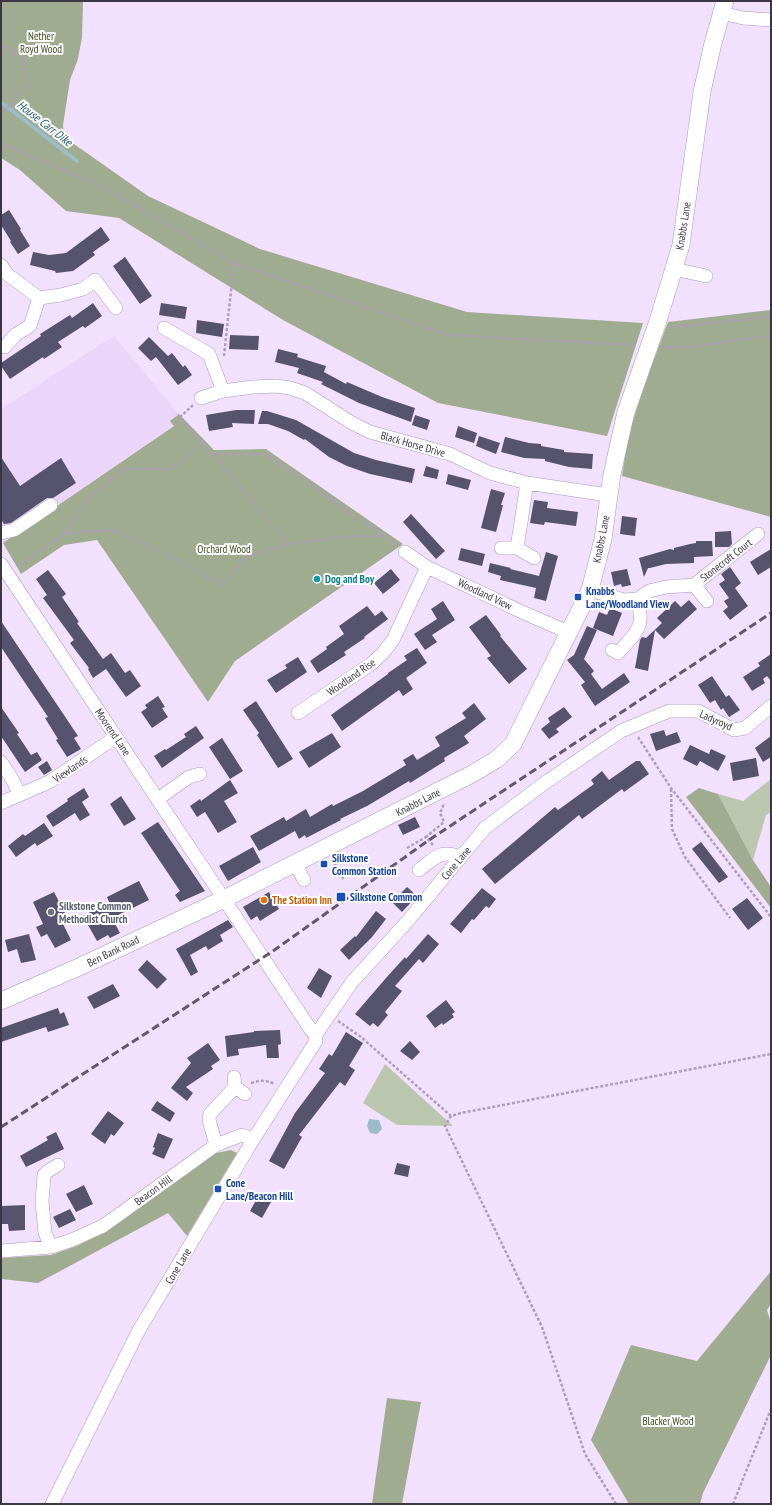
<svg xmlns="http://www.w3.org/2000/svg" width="772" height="1505" font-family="'PT Sans Narrow',sans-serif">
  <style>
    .built { fill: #ebd5fb }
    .green { fill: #bbc6ae }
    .forest { fill: #a0ac90 }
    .water { fill: #9abccb }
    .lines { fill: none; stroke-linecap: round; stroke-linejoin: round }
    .stream { stroke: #9abccb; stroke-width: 4 }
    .building { fill: #55536d }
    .minor-casing { stroke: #aa9ab7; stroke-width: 14 }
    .major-casing { stroke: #aa9ab7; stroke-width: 18 }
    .path { stroke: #ac9fb7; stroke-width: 2.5; stroke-dasharray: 3 2; stroke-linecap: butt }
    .minor { stroke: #fff; stroke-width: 13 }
    .major { stroke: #fff; stroke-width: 17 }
    .rail { stroke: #62596a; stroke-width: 3; stroke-dasharray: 8 4; stroke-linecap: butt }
    .culture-dot { fill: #0f9aa8; stroke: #fff; stroke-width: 1.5 }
    .transit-dot { fill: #1a4fb4; stroke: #fff; stroke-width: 1.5 }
    .food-dot { fill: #e8710a; stroke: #fff; stroke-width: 1.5 }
    .worship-dot { fill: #6b7280; stroke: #fff; stroke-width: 1.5 }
    .labels { text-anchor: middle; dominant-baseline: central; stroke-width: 4; stroke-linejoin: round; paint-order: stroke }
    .park-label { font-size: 11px; fill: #3a4c1e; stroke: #fff }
    .street-label { font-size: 11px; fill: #3c3542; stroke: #fff }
    .culture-label { font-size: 11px; font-weight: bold; fill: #0d838f; stroke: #fff; text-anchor: start }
    .transit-label { font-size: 11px; font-weight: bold; fill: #164399; stroke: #fff; text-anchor: start }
    .food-label { font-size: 11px; font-weight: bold; fill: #c56008; stroke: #fff; text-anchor: start }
    .worship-label { font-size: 11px; font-weight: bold; fill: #5b616d; stroke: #fff; text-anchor: start }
    .water-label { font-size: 12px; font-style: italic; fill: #1d5c72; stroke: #fff }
  </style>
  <rect width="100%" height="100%" fill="#f2e0ff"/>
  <!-- built -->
  <path class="built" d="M114,336L179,414L170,421L174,425L3,543L1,541V409Z"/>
  <!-- green -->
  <path class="green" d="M771,779V812L766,815L753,860L718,794L743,801Z
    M385,1064L453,1126L397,1125L363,1103Z"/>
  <!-- forest -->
  <path class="forest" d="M1,1H83L82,37L78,59L70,80L63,125L64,137L148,196L260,249L467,312L643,323L607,436L438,403L283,320L119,218L66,211L20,170L1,158Z
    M771,310V517L622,476L628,436L647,378L668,322Z
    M179,414L214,450L266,449L403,544L235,661L208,702L97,540L64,545L21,574L3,543L174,426L170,421Z
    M699,788L718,794L753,860L771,887V908L686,797Z
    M231,1150L237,1153L187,1236L168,1213L38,1283L1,1279V1258L51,1255L77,1246L107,1231L216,1153Z
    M771,1271V1304L767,1310L771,1323V1355L703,1493L700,1504H629L591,1440L631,1345L697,1361Z
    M387,1398L421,1402L402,1504H372Z"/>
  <!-- water -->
  <path class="water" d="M369,1119L379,1120L382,1129L377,1134L370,1133L367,1126Z"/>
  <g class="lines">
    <!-- stream -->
    <path class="stream" d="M1,102L77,161"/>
  </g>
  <!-- building -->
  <path class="building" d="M9,210L21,229L20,230L30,246L18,254L10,242L11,241L1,225V215Z
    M101,227L110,240L93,252L95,255L73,271L56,273L55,271L30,265L33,252L49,255L66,253Z
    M125,257L152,296L140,304L113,266Z
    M93,303L102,316L85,328L83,326L58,342L62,347L44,359L43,357L10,379L1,366V363L41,336L40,334L70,315L72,318Z
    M161,303L187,307L185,319L159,315Z
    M197,320L224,324L222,337L196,333Z
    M230,335L259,336L258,350L229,349Z
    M149,337L168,356L172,353L183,367L185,365L192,375L178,385L156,357L151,361L138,348Z
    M278,349L298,354L297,357L326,366L324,372L346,384L347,382L382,397L415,408L411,422L359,403L321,384L323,382L297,373L299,368L275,362Z
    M236,410H255L254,424L232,423L233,427L209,431L206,415Z
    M262,411H267L296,420L354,453L376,460L415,469L412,483L370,474L347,466L329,457L305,439L304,440L288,431L268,424H258Z
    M415,415L430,420L427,430L412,425Z
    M458,426L477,433L474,443L455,437Z
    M479,436L500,443L496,454L476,446Z
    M505,437L529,443L541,444V446L564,450V452L593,454L592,469L569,467L545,461V459L524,458L501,452Z
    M1,457L20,486L61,458L76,483L53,498H47L11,523L4,524L1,519Z
    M426,466L439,470L437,479L423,476Z
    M448,474L471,480L468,490L446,484Z
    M491,489L505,493L501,505H503L496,532L481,528Z
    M534,500L548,502L547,508L578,512L576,526L545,522L544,525L530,523Z
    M411,514L445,551L436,559L403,522Z
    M622,516L637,518L635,536L620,534Z
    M731,531L732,544L729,547H715V532Z
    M696,541H712L713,556L694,557V563L666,564L650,568H648L644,577L639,558L670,549L674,550V548L690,544L696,543Z
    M461,548L485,554L482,566L458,560Z
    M771,549V567L758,575L750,562Z
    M546,552L558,556L546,601L534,598L536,588L500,580L501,576L488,572L490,563L511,568L510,569L539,576Z
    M730,567L741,583L735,588L748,606L730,620L723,611L728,607L724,601L729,598L719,584L725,580L721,574Z
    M391,569L400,580L383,594L374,583Z
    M627,569L631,585L622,587L621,584L614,586L611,572Z
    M48,570L66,594L62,597L79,622L77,623L103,659L111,653L125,673L130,670L141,686L126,697L106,669L93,678L88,669L89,668L70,643L74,640L43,598L47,595L36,579Z
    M689,600L697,609L664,639L655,630L648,671L635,668L640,640L642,637L646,638L662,623L657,618L675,601L681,607Z
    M443,601L455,620L432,635L437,642L425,650L414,634L437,619L431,609Z
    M367,606L375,616L382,611L388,619L364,637L365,638L344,652L346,655L318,673L310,661L327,649L326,647L344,634L339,626Z
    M610,608L622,613L613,636L593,628L599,612L607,615Z
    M486,615L501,635L500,636L527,669L509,684L487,658L491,656L469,627Z
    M1,621L78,736L74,738L81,749L67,757L56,740L58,739L45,718L48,717L1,647Z
    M587,626L597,630L584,659L594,671L591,674L602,689L624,673L630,682L595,706L581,685L585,682L567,660L574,655Z
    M417,648L427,663L406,678L413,689L403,696L399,690L342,731L331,715L388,674V673L407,660L404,656Z
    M771,654V681L767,676L763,679L765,683L752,691L743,677L760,666L758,663Z
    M298,657L307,672L276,693L267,680L287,668L285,665Z
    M712,676L726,697L729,695L740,710L729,717L723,708L721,710L715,700L710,703L698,685Z
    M158,696L165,707L162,708L168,717L152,728L141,712L147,708L145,705Z
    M256,701L293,759L278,768L257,735L259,733L243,710Z
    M474,703L486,719L464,736L469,743L444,758L445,761L410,783L409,781L367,806L340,819L341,820L306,838L305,835L299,839L295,831L259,851L250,836L284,817L286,821L306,809L310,817L332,804L333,806L363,791L406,765L403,760L413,754L417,760L440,746L435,737L466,718L462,713Z
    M1,707L19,733L17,734L31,755L37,752L42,760L25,772L1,736Z
    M564,707L572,717L556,729L559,732L549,739L541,729L550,722L548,718Z
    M196,726L204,738L162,768L154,756L165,749L166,750L186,737L184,734Z
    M664,730L666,736L677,732L681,742L656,751L650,734Z
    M332,733L341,747L309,768L299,752Z
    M771,736V757L763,762L755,748Z
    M222,738L243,771L230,779L209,747Z
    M690,745L709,754L711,749L726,756L718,771L700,761L697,766L683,759Z
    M756,758L759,776L733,781L730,763Z
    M47,761L52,770L44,775L38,767Z
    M636,761H640L649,774L624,792L622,789L582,819L579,815L495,884L482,869L555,807L558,810L594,784L591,780L602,771L609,780Z
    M230,780L238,793L224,801L237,822L218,833L205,812L197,817L190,806L200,799L201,801Z
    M84,788L89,797L82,802L90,815L80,821L75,813L53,827L46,816L68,801L67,799Z
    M121,796L136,819L124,826L110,804Z
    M415,817L420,827L403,835L398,825Z
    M158,822L205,891L180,902L175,895L180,891L141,833Z
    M44,823L53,836L37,846L35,843L16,857L8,846L23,834L25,836Z
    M701,842L728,877L719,883L692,849Z
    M253,847L261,862L228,881L219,866Z
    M139,881L149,900L112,918L120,933L110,938L108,935L97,941L83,916L109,902L107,897Z
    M407,887L417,896L402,912L392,902Z
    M482,888L496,899L489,908L486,906L474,920L472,919L461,933L450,924Z
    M54,892L69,921L63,924L71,940L55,948L47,934L41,937L36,927L43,924L33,902Z
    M269,892L279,909L260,921L257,916L251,920L243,907Z
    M747,898L763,918L748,930L732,909Z
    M376,911L386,919L372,937L349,960L340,950L355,936L356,937Z
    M228,920L233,927L220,935L223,941L208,950L206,946L190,955L198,972L191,976L176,949Z
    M29,934L36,960L21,963L17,949L8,952L5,940Z
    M428,934L439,944L423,963L419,959L395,986L402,991L385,1012L388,1015L378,1027L373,1023L370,1026L355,1014L386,978L405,957L406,959Z
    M147,960L167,979L157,989L138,970Z
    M319,968L332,976L321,998L307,988Z
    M113,984L120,996L94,1009L87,997Z
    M446,1000L455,1012L452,1014L454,1017L443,1025L442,1023L435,1028L426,1016Z
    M58,1008L60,1014L64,1012L69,1025L48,1032L46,1027L1,1042V1028Z
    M280,1030L281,1044L278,1045L279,1058H267L266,1045L238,1049L239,1055L227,1057L225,1036L254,1032V1031Z
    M346,1032L363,1043L349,1066L355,1070L345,1086L340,1082L299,1135L302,1137L284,1169L269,1161L295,1113L325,1073L319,1069L329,1054L332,1056Z
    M410,1041L420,1052L412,1060L400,1051Z
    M208,1043L220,1060L211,1066L213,1069L186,1087L193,1093L187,1101L171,1088L191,1063L187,1058Z
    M157,1101L175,1113L170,1122L151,1110Z
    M108,1111L124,1123L114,1136L111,1134L105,1144L91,1134Z
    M56,1132L64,1149L26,1167L20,1156L48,1140L46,1137Z
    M158,1133L173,1139L164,1159L152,1154L155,1148L153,1147Z
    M397,1163L410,1166L408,1177L394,1174Z
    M84,1185L93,1204L76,1212L66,1194Z
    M259,1195L271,1202L262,1218L250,1211Z
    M25,1205V1230L9,1231L8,1224H2V1206Z
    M70,1209L76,1220L59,1228L53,1217Z"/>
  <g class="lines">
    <defs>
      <path id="minor" d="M721,13L743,18L771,20
        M1,265L7,274L39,298
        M674,269L706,276
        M164,328L209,354L223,391L253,387L276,386L290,388L305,393L352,423L370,432L450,454L490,473L527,483L608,495
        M5,347L15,335L30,326L39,298L61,295L83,289L95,280L116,308
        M201,398L223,391
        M1,533L14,530L51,505
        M501,548H517L534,558
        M517,548L527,483
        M405,552L427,567L522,612L568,632
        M1,564L315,1036
        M694,585L707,601
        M590,590L624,600L638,599L649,591L666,587L694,585L758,534
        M612,650L618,653C625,644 639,633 640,621C641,614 639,606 638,599
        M298,713L371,664L383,653L393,640L427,567
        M1,762L12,779L20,795
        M158,799L189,777L200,774
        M1,803L49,782L116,737
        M295,863L304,880
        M419,870C435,858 440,849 460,857
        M234,1077L235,1087L245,1094
        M216,1145L209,1120L210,1114L235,1087
        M51,1247L45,1233L42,1202L44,1175L48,1171L58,1165
        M1,1251L51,1247L72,1240L103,1226L216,1145L242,1135L253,1140
        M52,1504L139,1330L253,1140L316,1041L315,1036L352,982L406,923L485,828L546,782L621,731L669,711H698L734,730L745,728L771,706"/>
      <path id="major" d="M1,1001L79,967L224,899L472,774L497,759L513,744L590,590L603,539L612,474L626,412L657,324L681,245L702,92L713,43L725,1"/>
    </defs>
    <!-- minor casing -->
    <use href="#minor" class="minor-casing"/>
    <!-- major casing -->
    <use href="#major" class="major-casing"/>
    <!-- path -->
    <path class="path" d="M1,46L9,48L23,59L28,83L1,116
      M1,143L105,188L234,263L449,335L635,345
      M670,327L771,317
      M664,347L679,348L771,336
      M224,356L234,263
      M193,405L179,418L213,454L288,544
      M213,454H265L397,545
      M65,533L91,496L126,469H171L201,443
      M18,567L65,533L115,530L166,554L222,584L249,555L288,544L339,537L383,536
      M638,737L671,788L771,917
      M671,789L672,829L685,857L730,918
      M433,845L426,837L444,822L440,813L444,804
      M407,848L426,837
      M332,859L344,880
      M338,1021L361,1037L451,1116
      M251,1083C260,1080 266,1080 275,1084
      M616,1504L585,1454L542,1327L445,1126L451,1116L461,1113L771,1054
      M733,1504L771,1409"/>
    <!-- minor -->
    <use href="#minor" class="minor"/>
    <!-- major -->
    <use href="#major" class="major"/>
    <!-- rail -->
    <path class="rail" d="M1,1127L273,951L429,840L771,613"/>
  </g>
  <!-- markers -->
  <circle class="culture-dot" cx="317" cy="579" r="4"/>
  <g class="transit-dot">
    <rect x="574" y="593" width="8" height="8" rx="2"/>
    <rect x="320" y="860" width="8" height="8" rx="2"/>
    <rect x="336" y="892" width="10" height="10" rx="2"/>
    <rect x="214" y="1185" width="8" height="8" rx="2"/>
  </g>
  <circle class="food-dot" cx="264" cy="900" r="4"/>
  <circle class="worship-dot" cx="51" cy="912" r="4"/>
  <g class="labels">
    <!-- park labels -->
    <g class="park-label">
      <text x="41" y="36">Nether<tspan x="41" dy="13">Royd Wood</tspan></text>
      <text x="224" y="549">Orchard Wood</text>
      <text x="668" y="1421">Blacker Wood</text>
    </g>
    <!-- street labels -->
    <g class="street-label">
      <text transform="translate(683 226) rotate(-81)">Knabbs Lane</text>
      <text transform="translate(413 444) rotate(16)">Black Horse Drive</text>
      <text transform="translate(601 539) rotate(-79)">Knabbs Lane</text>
      <text transform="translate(726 560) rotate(-38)">Stonecroft Court</text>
      <text transform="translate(485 594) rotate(25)">Woodland View</text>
      <text transform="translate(351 677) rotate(-35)">Woodland Rise</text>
      <text transform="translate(716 720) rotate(24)">Ladyroyd</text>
      <text transform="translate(113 732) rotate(56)">Moorend Lane</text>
      <text transform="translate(70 769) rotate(-34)">Viewlands</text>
      <text transform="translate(418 802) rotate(-27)">Knabbs Lane</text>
      <text transform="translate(456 863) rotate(-50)">Cone Lane</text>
      <text transform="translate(113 951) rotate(-26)">Ben Bank Road</text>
      <text transform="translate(153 1190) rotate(-36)">Beacon Hill</text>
      <text transform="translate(178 1266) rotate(-59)">Cone Lane</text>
    </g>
    <!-- culture labels -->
    <g class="culture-label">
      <text x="325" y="579">Dog and Boy</text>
    </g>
    <!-- transit labels -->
    <g class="transit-label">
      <text x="586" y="591">Knabbs<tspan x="586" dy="13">Lane/Woodland View</tspan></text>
      <text x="332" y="858">Silkstone<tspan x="332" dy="13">Common Station</tspan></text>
      <text x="350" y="897">Silkstone Common</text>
      <text x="226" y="1183">Cone<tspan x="226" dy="13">Lane/Beacon Hill</tspan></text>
    </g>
    <!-- food labels -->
    <g class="food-label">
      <text x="272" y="900">The Station Inn</text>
    </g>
    <!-- worship labels -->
    <g class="worship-label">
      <text x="59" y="906">Silkstone Common<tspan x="59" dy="13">Methodist Church</tspan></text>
    </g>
    <!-- water labels -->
    <g class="water-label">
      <text transform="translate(45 123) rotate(38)">House Carr Dike</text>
    </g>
  </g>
  <!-- border -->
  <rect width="772" height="1505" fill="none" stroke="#3c3542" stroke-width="4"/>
</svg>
